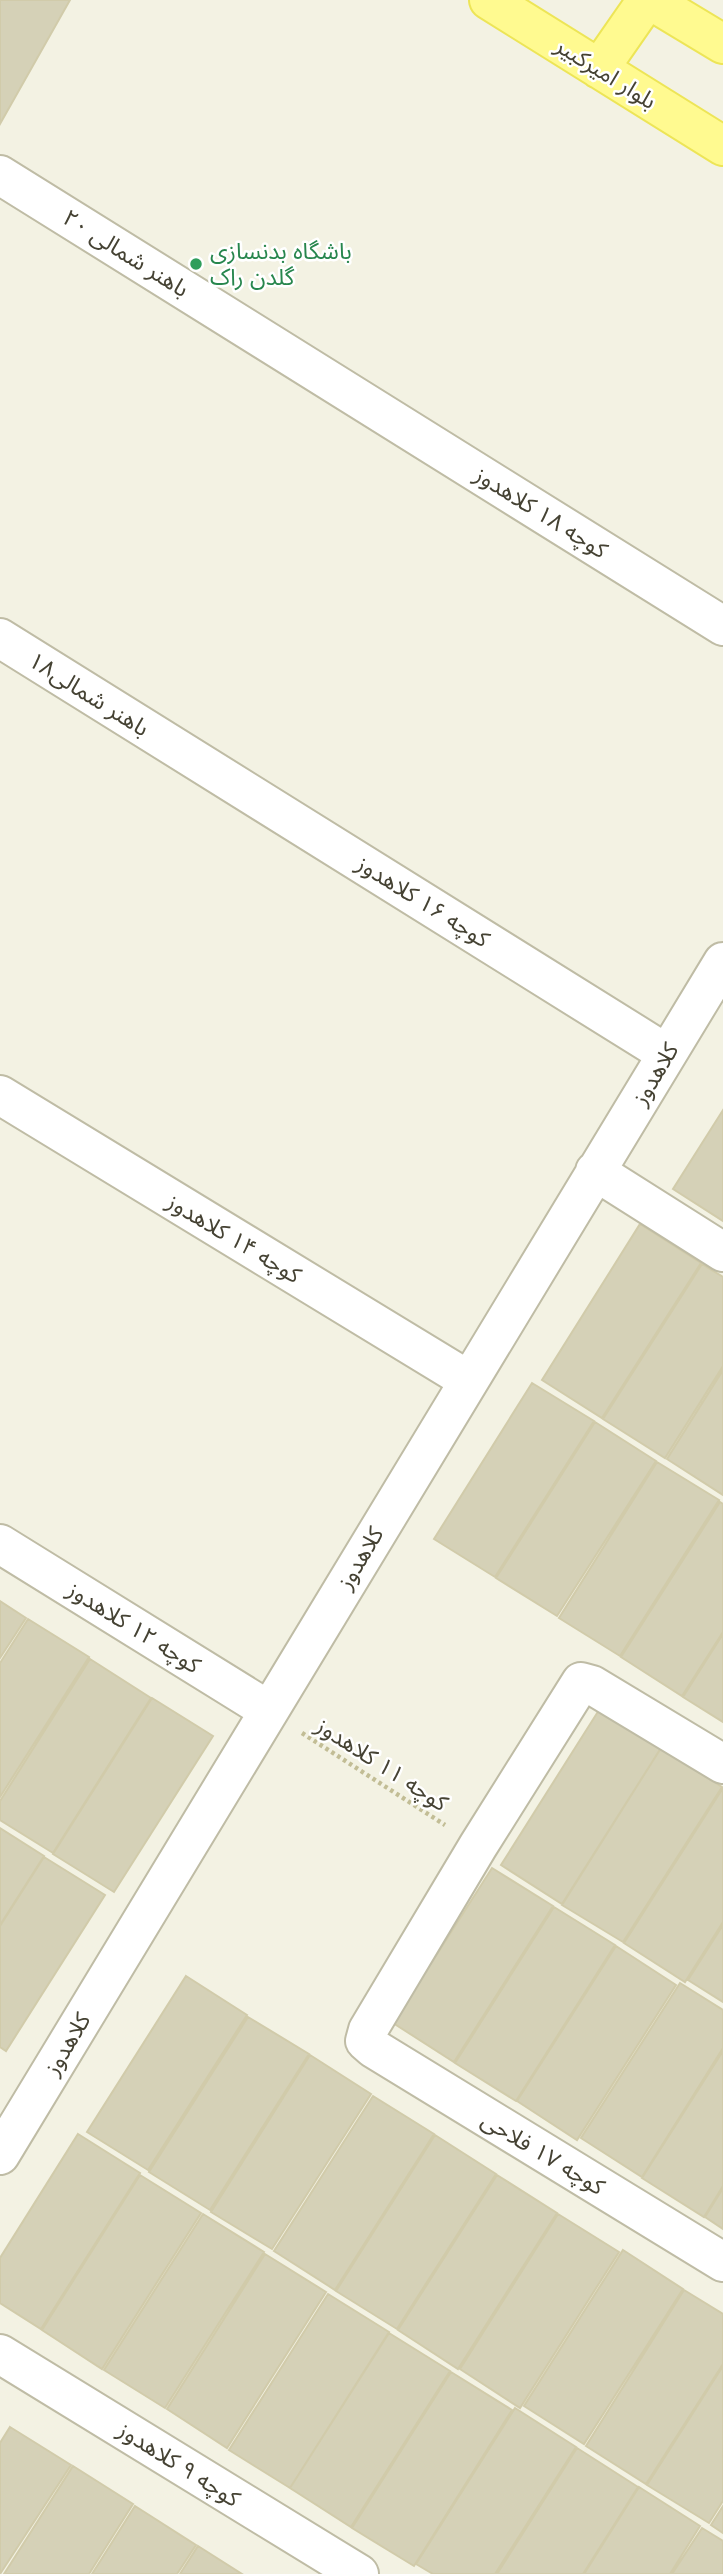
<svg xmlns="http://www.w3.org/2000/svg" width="723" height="2574" font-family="Arial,'Noto Sans Arabic',sans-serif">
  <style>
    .building { fill: #d5d1b7; stroke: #d1cbaa; stroke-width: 2 }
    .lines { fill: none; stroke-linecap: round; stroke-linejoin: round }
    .minor-casing { stroke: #bfbca5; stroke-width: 42 }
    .major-casing { stroke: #ede557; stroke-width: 42 }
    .path { stroke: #c2bd95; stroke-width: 4.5; stroke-dasharray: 3.5 3.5; stroke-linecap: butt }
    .minor { stroke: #fff; stroke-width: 38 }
    .major { stroke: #fffa90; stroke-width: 38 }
    .leisure-dot { fill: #2e9e5b; stroke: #fff; stroke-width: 2.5 }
    .labels { text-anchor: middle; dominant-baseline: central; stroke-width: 5; stroke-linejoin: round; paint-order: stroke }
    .street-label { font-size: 23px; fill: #454233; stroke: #fff }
    .leisure-label { font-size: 23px; fill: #27864d; stroke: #fff; text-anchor: start }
  </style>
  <rect width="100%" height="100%" fill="#f3f2e3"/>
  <!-- building -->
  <path class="building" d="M0,0H70L0,124Z
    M723,1110V1221L673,1189Z
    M640,1224L701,1263L602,1418L542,1380Z
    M702,1264L723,1277V1366L665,1458L603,1419Z
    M723,1370V1495L667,1459Z
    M532,1383L594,1421L495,1577L434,1539Z
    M595,1422L656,1461L557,1616L496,1578Z
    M657,1462L719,1500L620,1656L559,1618Z
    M720,1502L723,1504V1632L682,1696L621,1657Z
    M0,1601L26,1618L0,1658Z
    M28,1619L89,1657L0,1797V1663Z
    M723,1634V1722L683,1697Z
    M90,1659L151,1698L53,1853L0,1820V1801Z
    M152,1698L213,1736L114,1892L53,1854Z
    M599,1710L661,1748L562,1904L501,1865Z
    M661,1748L722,1787L623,1942L562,1905Z
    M723,1788V1922L685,1982L624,1943Z
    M0,1828L44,1856L0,1925Z
    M44,1857L105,1895L6,2051L0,2047V1926Z
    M492,1868L553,1906L454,2062L393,2023Z
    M554,1907L615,1945L516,2101L455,2063Z
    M723,1925V2002L688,1980Z
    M616,1946L676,1985L577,2140L517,2101Z
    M186,1976L247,2015L148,2170L87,2132Z
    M680,1983L723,2010V2048L642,2177L581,2138Z
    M248,2017L309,2054L210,2210L149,2172Z
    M723,2051V2186L704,2217L642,2178Z
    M310,2055L371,2094L272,2249L211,2212Z
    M373,2096L434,2134L335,2290L274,2251Z
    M78,2134L140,2173L41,2329L0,2303V2258Z
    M435,2135L496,2174L397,2329L336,2291Z
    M140,2175L201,2213L102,2369L42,2330Z
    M497,2175L557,2213L458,2369L398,2330Z
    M723,2188V2229L705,2217Z
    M203,2214L264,2252L165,2408L104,2370Z
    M558,2214L619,2252L520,2408L460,2369Z
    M623,2250L683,2289L584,2444L524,2406Z
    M265,2254L326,2292L227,2448L167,2409Z
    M684,2290L723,2314V2364L646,2484L586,2446Z
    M328,2294L389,2332L290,2488L229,2450Z
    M389,2333L450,2371L351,2527L290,2488Z
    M723,2366V2501L709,2523L647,2485Z
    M451,2372L512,2410L414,2566L352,2528Z
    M515,2408L576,2447L495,2574H433L416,2564Z
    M10,2427L71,2465L0,2574V2443Z
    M577,2448L638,2487L583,2574H497Z
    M73,2466L133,2504L89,2574H4Z
    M639,2487L700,2526L670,2574H584Z
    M135,2506L196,2545L177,2574H92Z
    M723,2506V2533L711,2525Z
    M702,2528L723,2541V2574H672Z
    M198,2546L242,2574H180Z"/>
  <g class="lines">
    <defs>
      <path id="minor" d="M0,175L723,626
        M0,638L667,1054
        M0,1095L468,1380
        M595,1171L723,1252
        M0,1544L268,1710
        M723,1764L592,1685L581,1682L478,1846L368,2030L365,2041L373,2048L723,2262
        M0,2155L723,962
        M0,2354L359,2574"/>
      <path id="major" d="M489,0L723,146
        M650,0L723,44
        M599,69L647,0"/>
    </defs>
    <!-- minor casing -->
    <use href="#minor" class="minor-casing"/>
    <!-- major casing -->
    <use href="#major" class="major-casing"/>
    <!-- path -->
    <path class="path" d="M302,1733L445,1825"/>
    <!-- minor -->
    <use href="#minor" class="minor"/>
    <!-- major -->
    <use href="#major" class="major"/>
  </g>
  <!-- markers -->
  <circle class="leisure-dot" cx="196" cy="264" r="7"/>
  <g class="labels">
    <!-- street labels -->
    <g class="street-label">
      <text transform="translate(606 73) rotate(32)">بلوار امیرکبیر</text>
      <text transform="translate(126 253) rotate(32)">۲۰ باهنر شمالی</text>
      <text transform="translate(541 512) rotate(32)">کوچه ۱۸ کلاهدوز</text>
      <text transform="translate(89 694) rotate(32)">باهنر شمالی۱۸</text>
      <text transform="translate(423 901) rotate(32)">کوچه ۱۶ کلاهدوز</text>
      <text transform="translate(655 1074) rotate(-59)">کلاهدوز</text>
      <text transform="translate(234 1238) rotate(31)">کوچه ۱۴ کلاهدوز</text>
      <text transform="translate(360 1558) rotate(-59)">کلاهدوز</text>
      <text transform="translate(134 1627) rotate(32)">کوچه ۱۲ کلاهدوز</text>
      <text transform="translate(382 1764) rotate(33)">کوچه ۱۱ کلاهدوز</text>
      <text transform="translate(67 2044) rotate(-59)">کلاهدوز</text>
      <text transform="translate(543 2153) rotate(31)">کوچه ۱۷ فلاحی</text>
      <text transform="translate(179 2464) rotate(32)">کوچه ۹ کلاهدوز</text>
    </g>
    <!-- leisure labels -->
    <g class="leisure-label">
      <text x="210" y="251">باشگاه بدنسازی<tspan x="210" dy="26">گلدن راک</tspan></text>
    </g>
  </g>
</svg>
